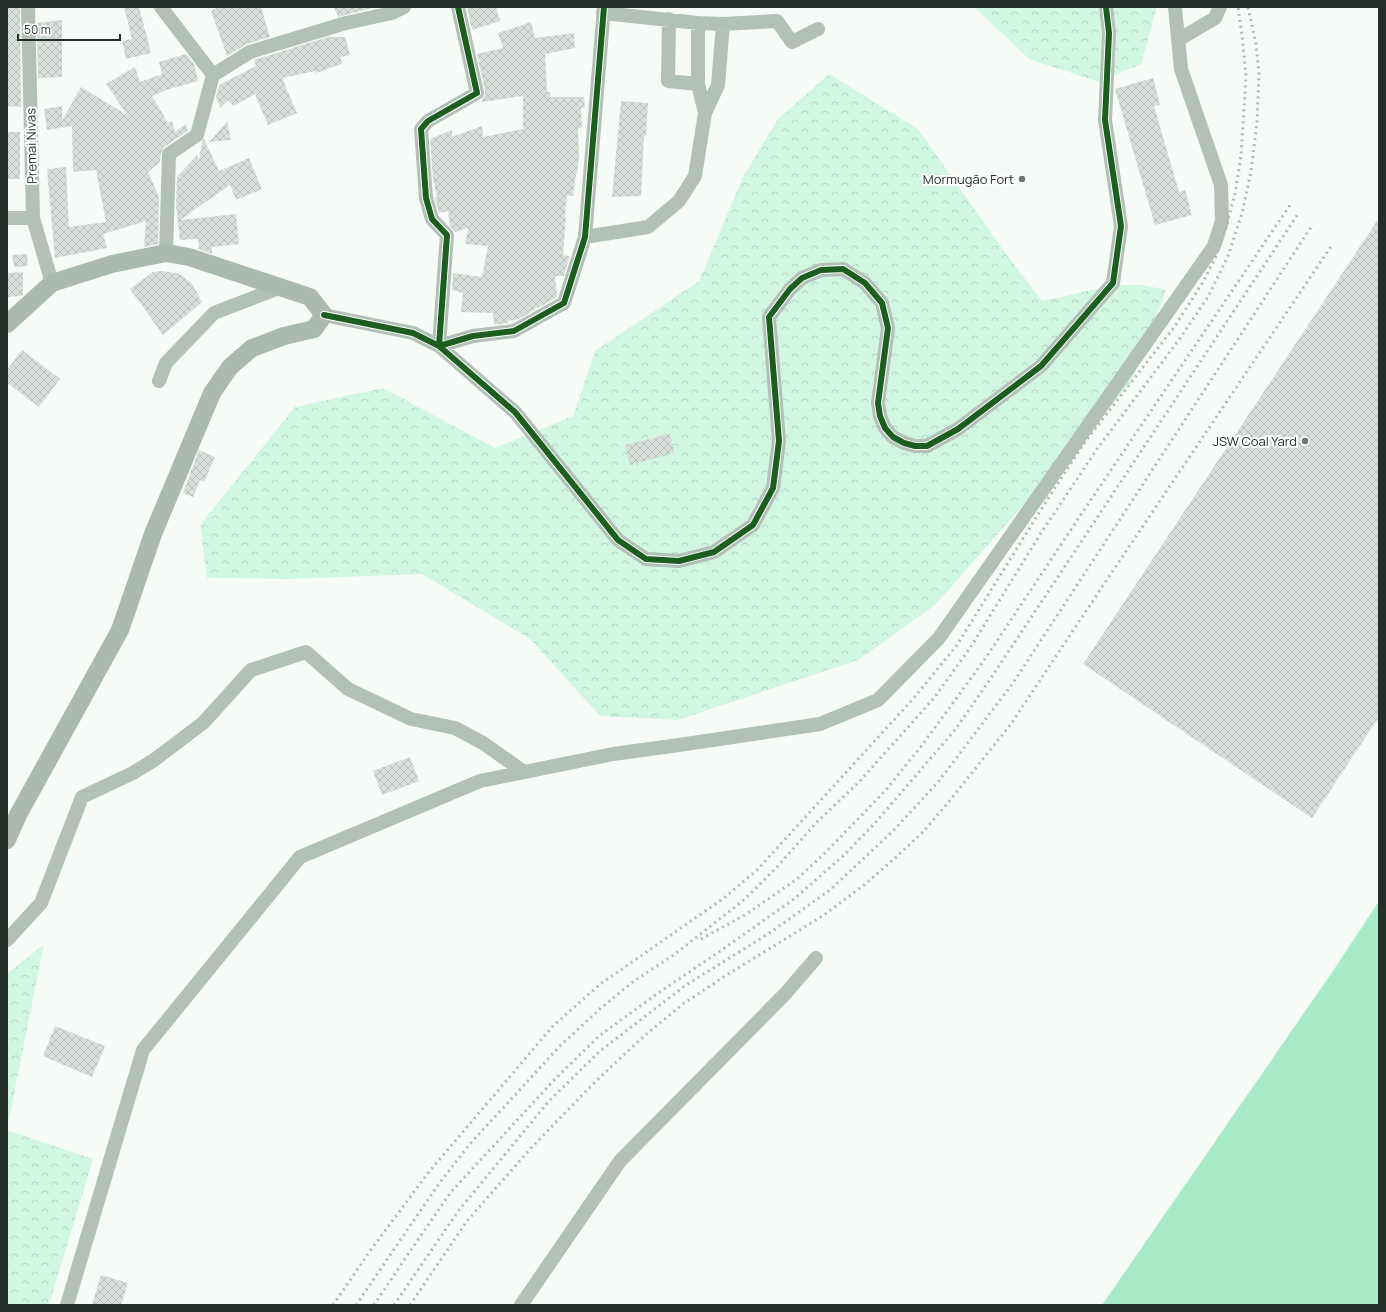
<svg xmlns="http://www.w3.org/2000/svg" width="1386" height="1312" font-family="Manrope,sans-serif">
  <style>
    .forest { fill: url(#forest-crowns) }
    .water { fill: #a8e9c8 }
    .building { fill: url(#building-cross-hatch) }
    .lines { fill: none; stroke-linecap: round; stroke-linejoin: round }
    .minor { stroke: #b2c0b8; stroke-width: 14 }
    .major { stroke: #abb9b1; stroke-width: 18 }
    .rail { stroke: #afb8b2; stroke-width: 3; stroke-dasharray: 2 4; stroke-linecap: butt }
    .cycleway-casing { stroke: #fff; stroke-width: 8 }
    .cycleway { stroke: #1b5e20; stroke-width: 6 }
    .poi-dot { fill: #6e7671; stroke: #fff; stroke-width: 1.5 }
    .labels { text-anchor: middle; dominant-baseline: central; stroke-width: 4; stroke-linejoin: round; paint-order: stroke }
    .street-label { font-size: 13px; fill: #242f29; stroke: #fff }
    .poi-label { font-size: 13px; fill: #242f29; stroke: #fff; text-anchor: end }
  </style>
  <defs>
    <pattern id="forest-crowns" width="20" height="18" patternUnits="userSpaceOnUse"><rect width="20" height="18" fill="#d1f7e3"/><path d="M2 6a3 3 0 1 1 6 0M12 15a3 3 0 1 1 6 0" fill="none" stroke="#b3d4c3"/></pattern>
    <pattern id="building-cross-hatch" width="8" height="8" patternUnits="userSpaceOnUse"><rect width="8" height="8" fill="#d8dfdb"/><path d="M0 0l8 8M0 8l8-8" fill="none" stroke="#b9c0bc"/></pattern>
  </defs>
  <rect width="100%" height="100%" fill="#f6fbf8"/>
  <!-- forest -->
  <path class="forest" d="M974,7H1156V10L1141,64L1099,82L1029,59Z
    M829,74L918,129L1006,254L1042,301L1114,285H1143L1166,290L1131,383L935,605L858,660L678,720L600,716L530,639L422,574L289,579L207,578L200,525L295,407L383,388L495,448L573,416L595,351L699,281L743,177L778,119Z
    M44,944L7,1129V974Z
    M7,1130L93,1159L49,1305H7Z"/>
  <!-- water -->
  <path class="water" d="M1379,901V1305H1102L1333,971Z"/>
  <!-- building -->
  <path class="building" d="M7,7H20L21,107L7,106Z
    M124,7H139L151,53L126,59L122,41L132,39Z
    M219,7H261L270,37L247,44L227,56L211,11Z
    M334,7H372V8L338,17Z
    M467,7H496L500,21L472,30Z
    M62,20V77L38,78L37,23Z
    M531,22L535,38L574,33L575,48L545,54L547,92H550V97H584L585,108H581L582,128H578L579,157L577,174H576L573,196L567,195L565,217H566L563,255L569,256V258L564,276H555L557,297L540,307L535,308V309L519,319L508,321V323L494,325L493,313L461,312L463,293L452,290L453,273L482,277L488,246L465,244L468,228L455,232L450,226L448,211L439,213L435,198L437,197L433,178L430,139L452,130V137L482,126L483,137L523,129V96L482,102V100L485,96V91L477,54L503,48L498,33Z
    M328,37H345L350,55L341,57L342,64L316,73L315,71L282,78L297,113L268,125L255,94L234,106L228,100L220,108L216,97L219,85L256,66L254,60Z
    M186,54L194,64L198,81L166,90L152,96L168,123L172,121L175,132L186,124L188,131L164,147L161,153L160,162L148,172L159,197L158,244L144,247L146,221L103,234L107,248L55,258L47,169L66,167L69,227L106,222L96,170L73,172L72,126L47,130L44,109L62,106V121L81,87L127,115L106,84L135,67L140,82L162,74L159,62Z
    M1153,78L1160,105L1154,106L1179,192L1185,190L1192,215L1155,225L1115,89Z
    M621,101L648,103L646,137L644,136L641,196L612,197Z
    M227,122L231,140L209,142Z
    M7,132H20V179H7Z
    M204,139L219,171L249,158L262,189L236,200L230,185L180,220L236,214L239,244L212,247V254L199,249L198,239L180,240L176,205L177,177L197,155L199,161L202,142Z
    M1379,218V717L1312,818L1083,664Z
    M27,254L28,266L14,267L12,255Z
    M161,271L177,273L183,276L193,285L202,302L163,335L130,289L153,272Z
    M23,272V295L22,296L7,297V273Z
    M22,350L60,379L39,407L7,383V370Z
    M670,434L674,453L630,465L625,445Z
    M199,450L215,457L204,482L200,480L193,497L183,493Z
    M410,757L419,781L382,795L373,771Z
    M55,1026L105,1046L92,1077L43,1056Z
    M101,1275L128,1283L121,1305H92Z"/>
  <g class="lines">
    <!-- minor -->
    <path class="minor" d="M28,7L33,218L52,283
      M161,7L213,75
      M458,7L477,93L428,121L421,129L426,198L432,219L447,235L439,346L473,336L514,331L564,303L585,237L604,7
      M603,13L698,23L723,24L777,21L792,42L818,29
      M669,19L668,81L698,84
      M698,23V84L705,113
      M1178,40L1215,18L1220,7
      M7,218H33
      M585,237L648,227L679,201L695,176L705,113L718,85L723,24
      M166,253L169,154L197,135L213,75L250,52L346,23L392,13L404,7
      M324,315L413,333L439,346L515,412L618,540L646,559L679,561L714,552L753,525L773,488L779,441L769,317L790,289L802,278L821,270L843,269L865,283L882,303L888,328L878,403L880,416L885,428L893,437L904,443L915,446H927L958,429L1041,366L1113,283L1121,226L1105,120L1109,33L1106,7
      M159,381L166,363L214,313L279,288
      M7,940L41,903L82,797L133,773L154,760L203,723L251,670L306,652L348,689L411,719L455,728L483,743L524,772
      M67,1305L143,1050L300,857L480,781L613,754L679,745L820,724L878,700L939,638L1214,246L1222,221L1221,185L1181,69L1175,7
      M521,1305L620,1161L785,994L816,958"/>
    <!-- major -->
    <path class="major" d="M7,324L52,283L112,264L166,253L189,257L310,297L324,315L314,329L284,336L252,348L230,367L212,393L153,534L120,630L18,815L7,840"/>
    <!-- rail -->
    <path class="rail" d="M701,939L745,915L797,879L825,853L885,791L923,744L985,659L1080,516L1290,205
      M333,1305L370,1251L428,1173L552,1027L599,985L724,898L757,870L913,699L957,645L1047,500L1085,442L1175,326L1203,282L1216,256L1225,231L1235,194L1241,156L1246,76L1242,35L1238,7
      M356,1305L438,1185L469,1145L559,1047L602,1007L634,981L675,954L745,899L777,867L816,823L859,782L934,698L970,648L1041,533L1097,449L1181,337L1208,297L1228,256L1243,210L1251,171L1257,123L1259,74L1256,44L1248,7
      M374,1305L406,1257L451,1192L555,1079L599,1036L661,991L716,954L794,899L843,856L875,823L955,730L993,675L1298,214
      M394,1305L459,1210L549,1101L600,1051L686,985L768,934L830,890L893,831L939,781L1013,683L1313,224
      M410,1305L467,1221L531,1148L597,1080L644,1036L683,1004L725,976L824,915L864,885L894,859L923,832L947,804L1011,724L1100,590L1332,245"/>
    <defs>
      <path id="cycleway" d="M458,7L477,93L428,121L421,129L426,198L432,219L447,235L439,346L473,336L514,331L564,303L585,237L604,7
        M324,315L413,333L439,346L515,412L618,540L646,559L679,561L714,552L753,525L773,488L779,441L769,317L790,289L802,278L821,270L843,269L865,283L882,303L888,328L878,403L880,416L885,428L893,437L904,443L915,446H927L958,429L1041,366L1113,283L1121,226L1105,120L1109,33L1106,7"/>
    </defs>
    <!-- cycleway casing -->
    <use href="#cycleway" class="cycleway-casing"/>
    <!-- cycleway -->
    <use href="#cycleway" class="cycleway"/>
  </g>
  <!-- markers -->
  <g class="poi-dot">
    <circle cx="1022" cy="179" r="4"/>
    <circle cx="1305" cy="441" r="4"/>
  </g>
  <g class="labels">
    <!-- street labels -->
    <g class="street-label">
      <text transform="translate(31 146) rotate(-91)">Premai Nivas</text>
    </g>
    <!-- poi labels -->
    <g class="poi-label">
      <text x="1014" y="179">Mormugão Fort</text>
      <text x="1297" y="441">JSW Coal Yard</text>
    </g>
  </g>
  <!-- border -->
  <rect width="1386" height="1312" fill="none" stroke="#242f29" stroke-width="16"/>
  <!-- scale -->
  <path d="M18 34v6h102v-6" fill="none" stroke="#242f29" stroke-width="2"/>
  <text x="24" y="34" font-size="12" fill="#242f29" stroke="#ffffff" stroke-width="3" paint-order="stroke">50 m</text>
</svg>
